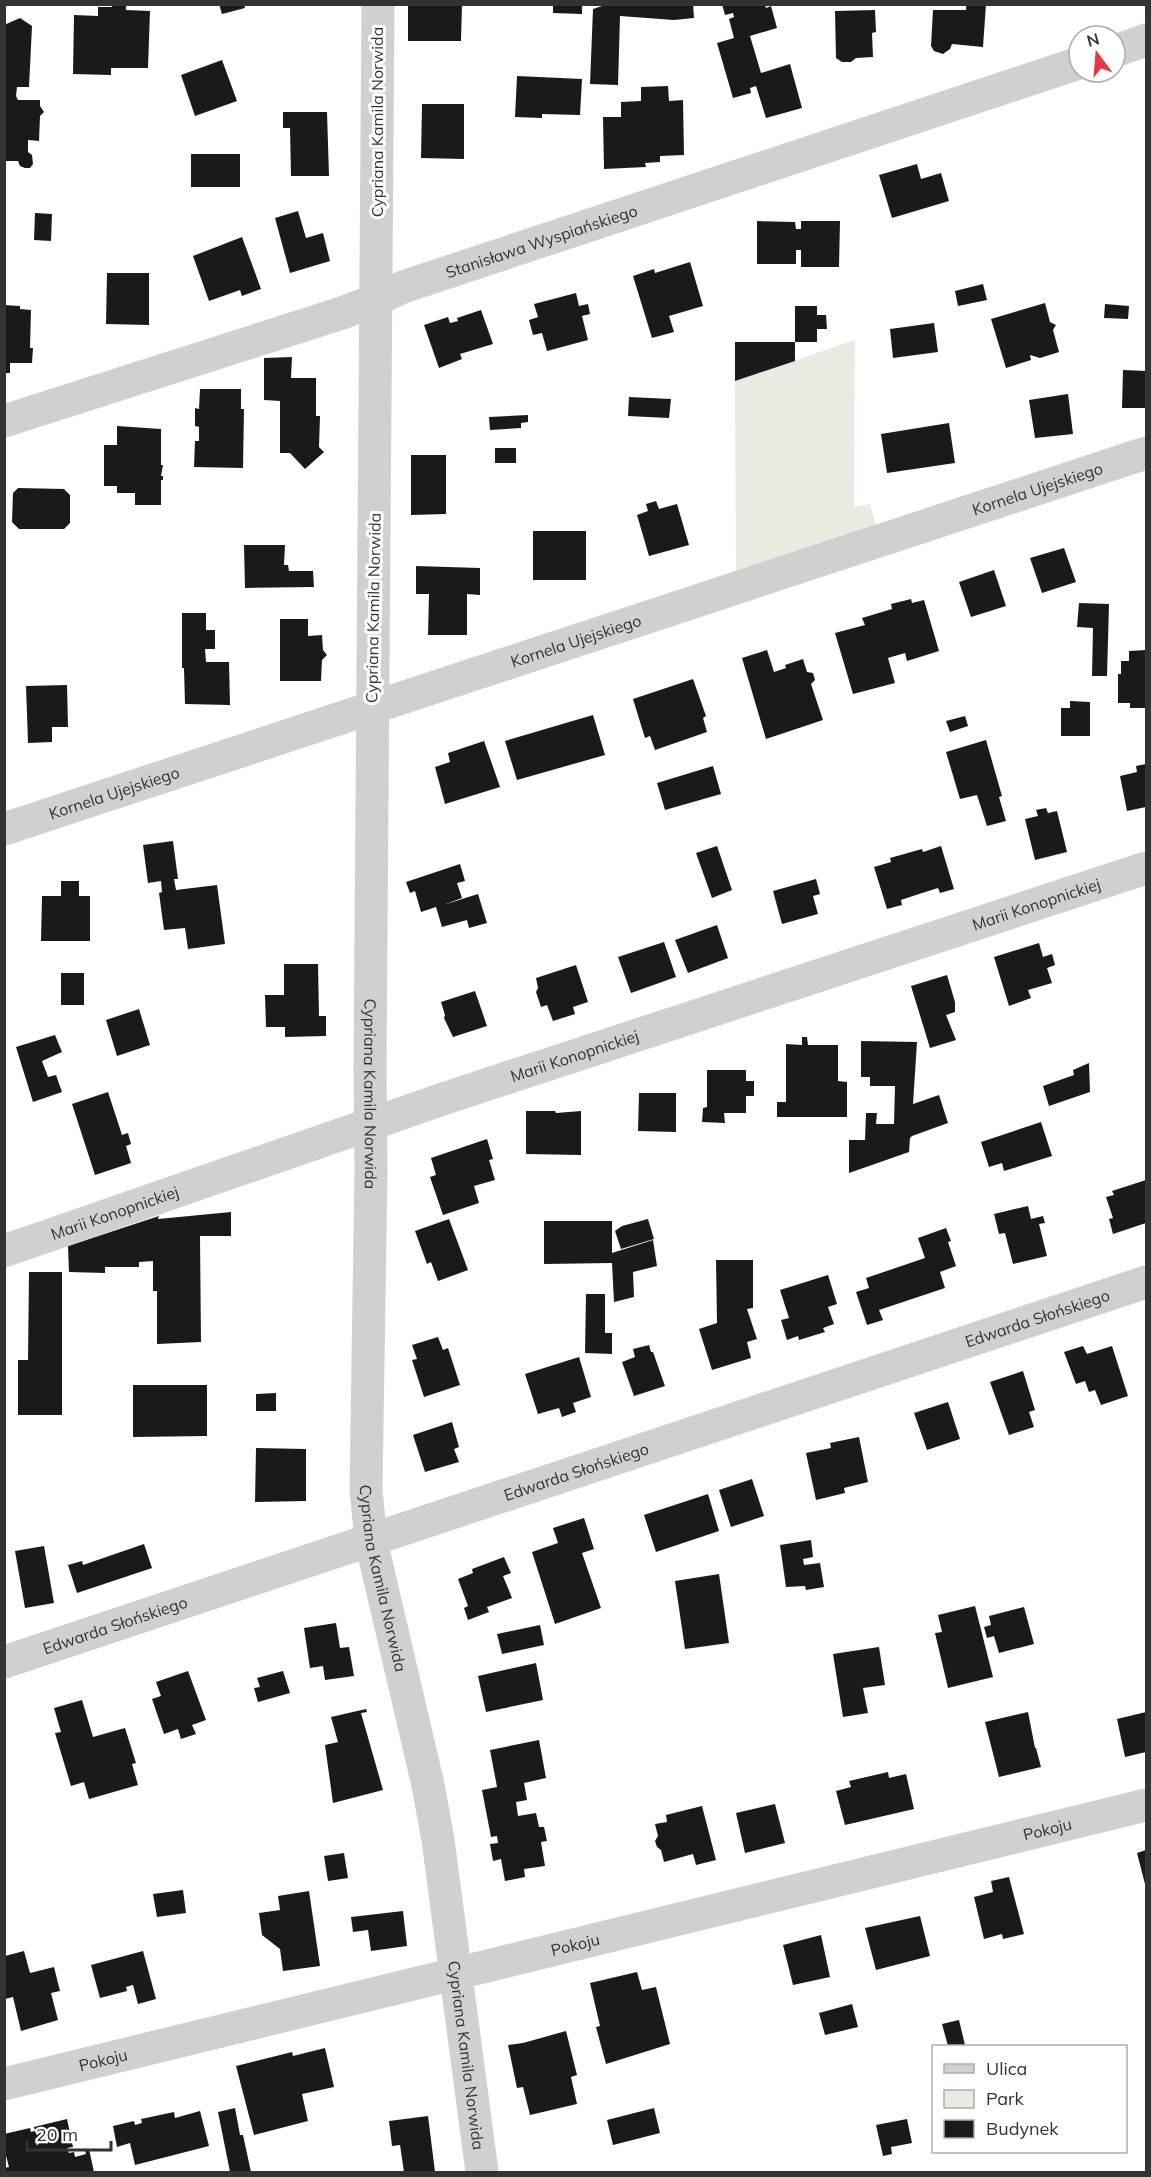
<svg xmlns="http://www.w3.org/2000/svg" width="1151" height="2177" font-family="Mulish,sans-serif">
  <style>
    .green { fill: #e6ecdf }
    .building { fill: #1a1a1a }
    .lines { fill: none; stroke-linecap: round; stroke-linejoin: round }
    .minor { stroke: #d0d0d0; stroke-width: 33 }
    .labels { text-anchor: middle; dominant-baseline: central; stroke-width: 6; stroke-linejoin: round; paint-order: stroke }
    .street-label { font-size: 16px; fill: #333; stroke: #fff }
  </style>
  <rect width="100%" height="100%" fill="#fff"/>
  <!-- green -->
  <path class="green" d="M855,340L854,507L870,504L876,525L736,574L735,381Z"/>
  <!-- building -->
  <path class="building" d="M112,4H126V10L150,11L148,68H111V75L73,74L74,15L98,16V7H112Z
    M219,4H244L245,8L222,14Z
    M408,4H462L461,41H408Z
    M553,4H582V14L553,13Z
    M608,4H693L694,18L674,20L620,16L618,85L590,84L593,9Z
    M722,4H765L766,8L771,6L777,28L750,36L761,73L790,64L802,108L766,118L756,86L750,88L751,93L733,98L717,43L734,38L729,19L734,17L733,13L725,15Z
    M966,4H986L983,47L952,44L950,49L943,54L934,51L931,46L933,10H966Z
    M875,10L876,32L872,33L873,57L856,58L851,62H842L836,58L835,11Z
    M20,18L32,26L29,87H17L16,96L18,100H40V106L44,112L40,116L39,141L28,140V152L32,155L33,164L30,168H25L20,166L18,161H4V25Z
    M222,60L237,101L195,116L181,75Z
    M517,76L582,79L580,115L542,114V118L515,117Z
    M668,86L669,101L683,100L684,155L660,156V162L645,163L646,167L604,169L603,117H621V102L641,101V87Z
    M422,104H464V159L421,158Z
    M283,112H327L329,176H291L290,128H283Z
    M191,154H240V187H191Z
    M917,164L921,179L941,173L949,201L892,218L879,175Z
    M298,211L306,238L323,233L330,261L290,273L275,218Z
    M35,213L52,214L51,241L34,240Z
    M757,221L795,222L796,229H801V221H840L839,267H801V250H796V264H757Z
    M242,237L261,289L242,296L240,290L209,301L193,256Z
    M690,262L703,306L669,316L674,332L652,338L633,276L654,269L655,273Z
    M107,273H149V325L106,324Z
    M983,284L987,300L958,306L955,291Z
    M576,293L579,306L588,304L590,314L582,316L588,340L547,351L542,333L533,335L529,320L538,317L534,304Z
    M1045,303L1050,322L1056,325L1053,330L1059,352L1040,358L1030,355L1031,360L1006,368L991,319Z
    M1105,304L1129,306L1128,319L1104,318Z
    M4,305L20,306V309L31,310L30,348H33L32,363H10V373H4Z
    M795,306H817V315H826L827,329H817V342H795Z
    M481,310L493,344L460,354L462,359L439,368L424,325L448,317L450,323L458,321L457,318Z
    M934,323L938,352L893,358L890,329Z
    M735,342H795V361L735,381Z
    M292,357L291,378H316V416H320L319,447L324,452L305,469L290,453H280V401L264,400V358Z
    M1123,370L1146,371V408H1122Z
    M200,389H241V409H244L243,468L194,467L195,441H199V427L195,426V408L199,409Z
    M1068,394L1073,434L1035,438L1029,400Z
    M629,397L671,399L669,418L628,416Z
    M528,415V422L521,423V428L490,430L489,417Z
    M949,423L955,463L887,473L881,434Z
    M117,426L161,429V465H163L161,476H163V480H161V505H135V493H117V486H104V445H117Z
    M495,448H516V463H495Z
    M411,455H446V514L411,515Z
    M18,488L64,489L70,495V523L64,529H19L12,522L13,493Z
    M656,501L659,509L677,504L689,545L649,556L637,515L648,511L646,504Z
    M533,531H586V580H533Z
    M244,545H285L284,565H288L289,571H313L314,587L245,588Z
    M1064,548L1076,582L1042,593L1030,558Z
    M416,566L480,568V595L467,594V635H428L429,594H416Z
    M994,570L1006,606L971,617L959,582Z
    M911,599L912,603L924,600L939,651L907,661L905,653L888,658L895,683L853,694L835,633L865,625L862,618L892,609L891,604Z
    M1079,603L1109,604L1107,676H1092L1093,628L1077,627Z
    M182,613H206V630H215V649H205L206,662H229L230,705L185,704L184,668H182Z
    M280,619H308V636L322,635L323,650L327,655L322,660L321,681H280Z
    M767,650L774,672L786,668L785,665L803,659L807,672L813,673L815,680L811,684L823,720L766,739L742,658Z
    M1146,650V708H1130V703H1118V674H1121V661H1129V651Z
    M693,679L706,716L703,718L707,732L655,750L650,736L645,738L633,699Z
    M67,685L68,727H52V742L28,743L26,686Z
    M1070,701L1090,702V736H1061V708H1070Z
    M593,715L605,755L517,780L505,741Z
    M965,716L968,726L950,732L946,721Z
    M986,740L1002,796L999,797L1006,821L987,826L977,795L960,799L946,752Z
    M484,741L500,787L445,804L435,767L450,762L448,753Z
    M1146,764V807L1127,811L1120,776L1137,772L1136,766Z
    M713,766L721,794L665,810L657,783Z
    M1046,808L1048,813L1057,811L1067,852L1035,860L1025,819L1038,816L1036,810Z
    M173,841L178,879H174L176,890L217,885L225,944L188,949L185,928L164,930L159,893L162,892L161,881L148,883L143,845Z
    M717,846L732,890L712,898L696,853Z
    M941,846L954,889L940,893L938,888L919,894L901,900L902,905L887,909L874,867L891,862L890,858L922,849L923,852Z
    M460,864L465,881L457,883L462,898L443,905L478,894L487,923L469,928L467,920L442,927L436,907L421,912L415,891L410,893L406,882Z
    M816,879L820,894L813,896L818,914L782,924L773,891Z
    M61,881H79V896H90V941H41L42,896H61Z
    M717,925L728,958L688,973L675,940Z
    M664,942L676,977L631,993L618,957Z
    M1039,943L1043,957L1052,954L1055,965L1047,968L1052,983L1028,990L1031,998L1009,1006L994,957Z
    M284,964H318L319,1016H326V1036L285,1037V1027H266L265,995H284Z
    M576,965L588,1002L573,1007L575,1014L553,1021L547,1005L541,1007L536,992L538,988L536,978Z
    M61,973H84V1005H61Z
    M947,975L955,1002V1012L946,1015L956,1040L930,1048L911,986Z
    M475,991L487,1026L453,1037L444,1018L445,1015L441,1002Z
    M139,1009L150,1045L117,1056L106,1020Z
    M55,1035L62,1052L42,1061L48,1077L56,1075L62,1092L33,1102L16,1047Z
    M802,1037H807L808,1045H838V1081L847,1082V1117H777V1102H786V1044L802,1045Z
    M861,1041L917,1042L913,1104L939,1095L948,1123L912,1136L910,1138L909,1152L849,1173V1140H865L866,1113H877L876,1124H894L895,1086H870V1077H861Z
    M1089,1063L1090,1092L1049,1106L1043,1086L1074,1075L1073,1070Z
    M707,1070H746V1081H754V1096H746V1113H724L725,1123L702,1122L703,1108L707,1107Z
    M108,1092L122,1135L128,1133L131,1144L126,1146L131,1163L95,1175L72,1104Z
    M639,1093H676V1132L638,1131Z
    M526,1111H555L556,1113L581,1111V1155L526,1154Z
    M1041,1122L1052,1156L1004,1171L1002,1163L989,1167L981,1142Z
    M487,1139L493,1159L489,1160L495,1180L474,1186L479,1203L443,1215L430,1177L436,1175L431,1158Z
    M1146,1180V1223L1113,1234L1109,1219L1113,1218L1106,1197L1114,1195L1112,1191Z
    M1028,1206L1031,1219L1043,1216L1045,1223L1039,1224L1047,1256L1013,1264L1005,1233L999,1234L994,1214Z
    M231,1212V1236H200L201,1342L157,1344V1291H153V1261L139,1262V1267H105V1273L69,1272L68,1246L159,1216L158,1219Z
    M449,1219L468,1270L438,1281L431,1262L427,1264L415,1231Z
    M648,1219L654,1239L621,1249L615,1231L622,1226Z
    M544,1221H612V1253L653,1240L657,1266L633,1272L634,1297L614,1302L612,1263L544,1264Z
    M946,1228L951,1241L948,1242L956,1266L940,1272L945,1288L879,1310L883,1320L867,1325L856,1292L869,1288L866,1278L925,1258L918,1238Z
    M716,1260H753V1308L747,1309L757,1339L747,1342L751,1358L712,1370L699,1329L717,1323Z
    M29,1272H62V1415H18V1360H28Z
    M828,1275L837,1304L828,1307L834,1324L823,1328L825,1332L799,1340L798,1336L787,1340L781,1320L789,1318L780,1290Z
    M586,1294H605V1333H612V1354L585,1353Z
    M438,1337L443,1350L448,1348L460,1385L424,1397L412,1360L417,1359L412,1345Z
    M649,1345L651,1352H653L665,1386L634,1396L622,1362L635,1357L633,1349Z
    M1083,1346L1087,1354L1112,1346L1128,1396L1101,1405L1095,1390L1089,1392L1085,1381L1076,1384L1064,1352Z
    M579,1357L591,1397L573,1403L576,1412L562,1417L559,1408L538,1414L525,1374Z
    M1023,1371L1035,1410L1029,1412L1034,1427L1009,1435L990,1382Z
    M133,1385H207V1436L133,1437Z
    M276,1393V1411H256V1394Z
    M948,1402L960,1439L927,1450L914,1413Z
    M452,1422L459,1447L454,1449L459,1462L425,1472L413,1435Z
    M859,1437L868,1482L844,1488L845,1493L816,1500L806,1453L831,1448L830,1443Z
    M256,1448L306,1449V1501L255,1502Z
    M752,1479L764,1516L731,1527L719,1490Z
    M708,1494L719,1531L656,1552L644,1515Z
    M584,1518L594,1549L582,1553L601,1608L555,1624L532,1552L558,1543L553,1528Z
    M811,1540L813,1557L803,1559L804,1565L820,1563L824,1587L806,1590L805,1586L786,1587L780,1545Z
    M144,1544L152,1568L77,1593L68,1565L82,1561L83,1565Z
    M44,1546L54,1603L25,1608L15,1551Z
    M504,1557L511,1573L503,1576L512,1598L487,1607L489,1612L468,1620L464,1608L468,1606L458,1579L473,1573L472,1569Z
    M719,1574L729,1643L685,1649L675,1581Z
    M975,1606L993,1677L948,1688L935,1633L942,1632L938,1615Z
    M1024,1607L1034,1644L999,1653L994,1636L987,1638L984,1627L991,1625L989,1616Z
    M336,1623L340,1648L349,1647L354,1676L325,1680L323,1666L310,1668L304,1628Z
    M540,1625L544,1645L502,1654L497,1634Z
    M879,1647L885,1685L863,1688L868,1713L843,1717L833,1654Z
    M536,1663L543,1700L486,1712L478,1676Z
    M188,1671L206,1720L192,1725L196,1734L181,1739L178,1729L164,1734L152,1699L161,1696L156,1682Z
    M283,1671L290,1693L258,1702L254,1688L260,1687L257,1678Z
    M82,1700L93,1737L125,1728L136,1763L132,1764L138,1785L89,1799L84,1782L71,1786L55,1733L61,1732L54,1708Z
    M366,1709L367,1712L361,1713L383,1790L333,1803L325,1745L338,1742L331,1717Z
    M1028,1712L1035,1748H1036L1041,1767L999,1777L985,1722Z
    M1146,1712V1752L1125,1757L1117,1719Z
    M539,1740L546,1778L524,1783L527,1800L516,1802L518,1816L536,1813L539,1827H544L547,1841L541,1842L545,1866L524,1869L525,1877L505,1881L501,1859L493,1861L490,1844L498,1843L497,1836L491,1837L482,1790L497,1787L490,1750Z
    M888,1772L889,1778L906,1774L914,1809L845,1825L836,1791L851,1787L849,1781Z
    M775,1804L785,1843L745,1853L736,1813Z
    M702,1806L716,1860L696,1865L693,1854L664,1862L661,1850L657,1847L655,1841L658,1836L655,1824L667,1822L666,1815Z
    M1146,1850V1888L1137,1853Z
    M344,1853L348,1878L328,1881L324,1856Z
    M1009,1877L1024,1934L1003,1939L1002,1934L984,1939L974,1897L993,1892L991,1881Z
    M183,1890L186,1913L157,1917L153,1894Z
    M309,1891L320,1966L283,1971L280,1949L262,1935L259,1913L280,1910L278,1896Z
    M403,1911L407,1946L371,1951L368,1930L353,1932L351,1917Z
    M920,1916L930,1956L876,1970L865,1928Z
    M821,1935L830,1977L793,1985L783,1945Z
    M24,1951L30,1973L54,1967L60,1991L51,1993L58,2020L21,2031L13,1997L5,1999V1956Z
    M143,1951L156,1999L138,2004L133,1985L126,1987L127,1991L100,1998L91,1965Z
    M637,1972L642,1990L656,1987L670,2044L606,2064L596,2027L600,2026L590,1983Z
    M852,2004L858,2027L825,2035L819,2013Z
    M959,2020L965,2045L948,2046L942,2024Z
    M566,2031L577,2075L571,2077L577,2104L530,2115L523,2087L517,2088L508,2045L523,2043Z
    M325,2048L334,2087L302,2094L308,2121L254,2135L236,2066L292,2052L293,2056Z
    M235,2108L240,2135H243L251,2172H230L218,2112Z
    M654,2108L660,2133L613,2145L607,2120Z
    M200,2111L209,2146L135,2165L130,2143L117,2147L113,2126L134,2121L135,2125L142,2123L141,2119L174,2112L175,2118Z
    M428,2116L435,2172H404L400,2145L392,2146L389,2121Z
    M67,2119L73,2147L67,2148L69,2153L74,2152L75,2157L86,2154L85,2150L89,2149L94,2172H4V2168L9,2167L4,2148V2134L30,2128L31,2132L35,2131L34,2127Z
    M907,2119L912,2143L891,2147L892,2154L883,2156L876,2125Z"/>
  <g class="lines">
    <!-- minor -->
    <g class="minor">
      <path id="s1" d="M378,4L370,1067L371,1170L366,1490L371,1541L428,1785L438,1840L482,2172"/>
      <path d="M1115,51L1146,40"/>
      <path id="s2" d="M4,421L342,313L376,300L403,287L1079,63"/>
      <path id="s3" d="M4,829L1146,453"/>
      <path id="s4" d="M4,1251L449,1097L1146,868"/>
      <path id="s5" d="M4,1662L1146,1282"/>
      <path id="s6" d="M4,2084L1146,1805"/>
    </g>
  </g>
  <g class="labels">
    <!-- street labels -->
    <g class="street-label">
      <text transform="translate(377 122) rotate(-90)">Cypriana Kamila Norwida</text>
      <text stroke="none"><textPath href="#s2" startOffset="567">Stanisława Wyspiańskiego</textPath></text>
      <text stroke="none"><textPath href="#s3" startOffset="1088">Kornela Ujejskiego</textPath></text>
      <text transform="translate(373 608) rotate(-89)">Cypriana Kamila Norwida</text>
      <text stroke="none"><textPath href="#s3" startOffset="602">Kornela Ujejskiego</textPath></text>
      <text stroke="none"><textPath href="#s3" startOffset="116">Kornela Ujejskiego</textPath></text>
      <text stroke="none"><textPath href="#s4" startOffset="1089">Marii Konopnickiej</textPath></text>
      <text stroke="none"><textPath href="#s4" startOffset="603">Marii Konopnickiej</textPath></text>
      <text stroke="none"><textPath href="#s1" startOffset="1090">Cypriana Kamila Norwida</textPath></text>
      <text stroke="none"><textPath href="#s4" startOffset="117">Marii Konopnickiej</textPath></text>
      <text stroke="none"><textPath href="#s5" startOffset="1089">Edwarda Słońskiego</textPath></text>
      <text stroke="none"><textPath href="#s5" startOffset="603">Edwarda Słońskiego</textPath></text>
      <text stroke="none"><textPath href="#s1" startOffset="1576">Cypriana Kamila Norwida</textPath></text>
      <text stroke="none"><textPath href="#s5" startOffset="117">Edwarda Słońskiego</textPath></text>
      <text stroke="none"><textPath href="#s6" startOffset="1074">Pokoju</textPath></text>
      <text stroke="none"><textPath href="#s6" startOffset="588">Pokoju</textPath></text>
      <text stroke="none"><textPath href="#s1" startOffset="2061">Cypriana Kamila Norwida</textPath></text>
      <text stroke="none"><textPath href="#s6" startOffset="102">Pokoju</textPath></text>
    </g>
  </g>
  <!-- border -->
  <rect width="1151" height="2177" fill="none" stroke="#333333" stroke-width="12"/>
  <!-- legend -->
  <rect x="932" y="2045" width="195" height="108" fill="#ffffff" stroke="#adadad" stroke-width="1.5"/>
  <rect x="944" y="2064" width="30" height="9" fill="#d0d0d0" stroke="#adadad" stroke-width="1.5"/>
  <text x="986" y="2075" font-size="18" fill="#333333">Ulica</text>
  <rect x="944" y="2090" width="30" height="18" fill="#e6ecdf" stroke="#adadad" stroke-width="1.5"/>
  <text x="986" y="2105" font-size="18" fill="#333333">Park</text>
  <rect x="944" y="2120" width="30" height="18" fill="#1a1a1a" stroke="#adadad" stroke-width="1.5"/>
  <text x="986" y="2135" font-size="18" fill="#333333">Budynek</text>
  <!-- north arrow -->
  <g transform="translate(1097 54) rotate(344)"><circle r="28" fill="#ffffff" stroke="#adadad" stroke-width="1.5"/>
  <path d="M0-4.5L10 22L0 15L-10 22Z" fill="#e63946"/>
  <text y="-9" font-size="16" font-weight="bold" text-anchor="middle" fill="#333333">N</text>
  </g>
  <!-- scale -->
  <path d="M27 2141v9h84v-9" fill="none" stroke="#333333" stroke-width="3"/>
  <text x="36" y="2141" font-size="18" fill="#333333" stroke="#ffffff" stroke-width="4.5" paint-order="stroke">20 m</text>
</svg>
